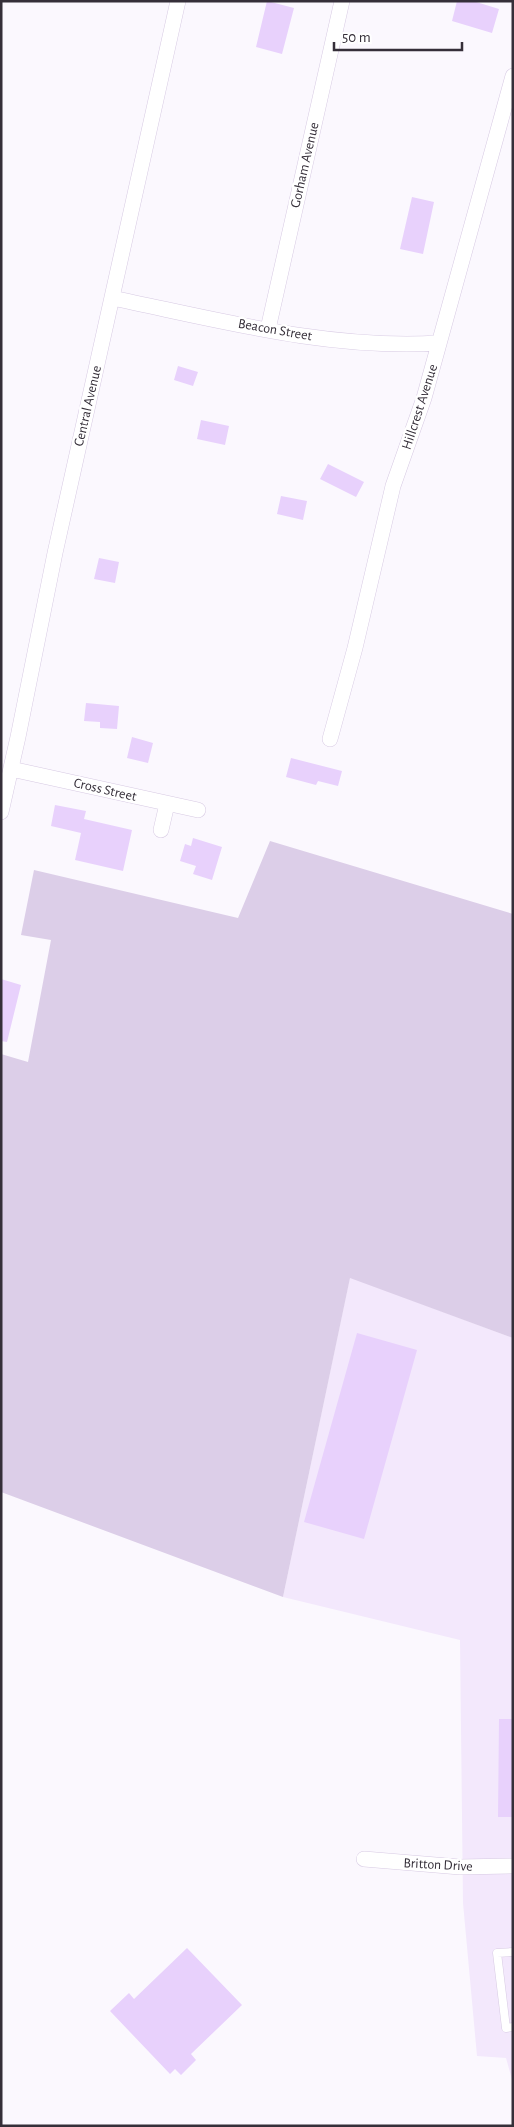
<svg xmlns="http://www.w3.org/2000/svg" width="514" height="2127" font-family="'Alegreya Sans',sans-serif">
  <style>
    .built { fill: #f3e8fc }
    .green { fill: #dccee8 }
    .building { fill: #e8d1fc }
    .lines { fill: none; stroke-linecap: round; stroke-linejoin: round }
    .service-casing { stroke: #d7cae3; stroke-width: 9 }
    .minor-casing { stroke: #d7cae3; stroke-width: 16 }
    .service { stroke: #fff; stroke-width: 8 }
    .minor { stroke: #fff; stroke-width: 15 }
    .labels { text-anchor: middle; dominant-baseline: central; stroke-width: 5; stroke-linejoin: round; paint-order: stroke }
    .street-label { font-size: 14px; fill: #352f39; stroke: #fff }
  </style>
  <rect width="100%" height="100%" fill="#fbf8fe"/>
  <!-- built -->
  <path class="built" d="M350,1277L513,1338V2083L506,2058L477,2056L463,1903L460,1640L283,1597Z"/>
  <!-- green -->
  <path class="green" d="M270,841L513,914V1338L350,1278L283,1597L1,1492V1054L28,1062L51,940L21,935L34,870L238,918Z"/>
  <!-- building -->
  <path class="building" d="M267,1L294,8L282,54L256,47Z
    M457,1H473L499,9L492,33L452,21Z
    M412,197L434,202L423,254L400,249Z
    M178,366L198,372L193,386L174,380Z
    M201,420L229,426L225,445L197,439Z
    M328,464L364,482L356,497L320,479Z
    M281,496L307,501L303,520L277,514Z
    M99,558L119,562L115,583L94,579Z
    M86,703L119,706L117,729L100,728V722L84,721Z
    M132,737L153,743L148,763L127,758Z
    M291,758L342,771L338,786L318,781L316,785L286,777Z
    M55,805L86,811L84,819L132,830L123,871L75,860L81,833L51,826Z
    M193,838L222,847L212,880L193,874L196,866L180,861L185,844L191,846Z
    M1,979L21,985L7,1042L1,1041Z
    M357,1333L417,1350L364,1539L304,1522Z
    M499,1719H513V1817H498Z
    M187,1948L242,2005L191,2054L196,2060L181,2075L175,2069L170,2074L110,2011L129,1993L134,1999Z"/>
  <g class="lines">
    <defs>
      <path id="service" d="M513,1952L497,1953L506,2028L513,2027"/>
      <path id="minor" d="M112,298C219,320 329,350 439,343
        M268,329L342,1
        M330,739L355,648L393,486L424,398L513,76
        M11,769L198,810
        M1,812L18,737L55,553L178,1
        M161,830L167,804
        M364,1859L460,1867L513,1866"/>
    </defs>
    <!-- service casing -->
    <use href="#service" class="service-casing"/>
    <!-- minor casing -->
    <use href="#minor" class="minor-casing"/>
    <!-- service -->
    <use href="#service" class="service"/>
    <!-- minor -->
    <use href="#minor" class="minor"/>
  </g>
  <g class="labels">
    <!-- street labels -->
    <g class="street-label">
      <text transform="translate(305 165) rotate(-77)">Gorham Avenue</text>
      <text transform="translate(275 330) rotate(10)">Beacon Street</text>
      <text transform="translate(88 406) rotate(-77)">Central Avenue</text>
      <text transform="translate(420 407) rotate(-72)">Hillcrest Avenue</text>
      <text transform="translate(105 790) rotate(13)">Cross Street</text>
      <text transform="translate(438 1865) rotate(3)">Britton Drive</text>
    </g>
  </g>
  <!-- border -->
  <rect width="514" height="2127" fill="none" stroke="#352f39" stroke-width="5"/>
  <!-- scale -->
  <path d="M334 42v8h128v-8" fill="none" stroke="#352f39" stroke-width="2.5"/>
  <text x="342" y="42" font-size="15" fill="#352f39" stroke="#ffffff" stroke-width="4" paint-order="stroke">50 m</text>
</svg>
